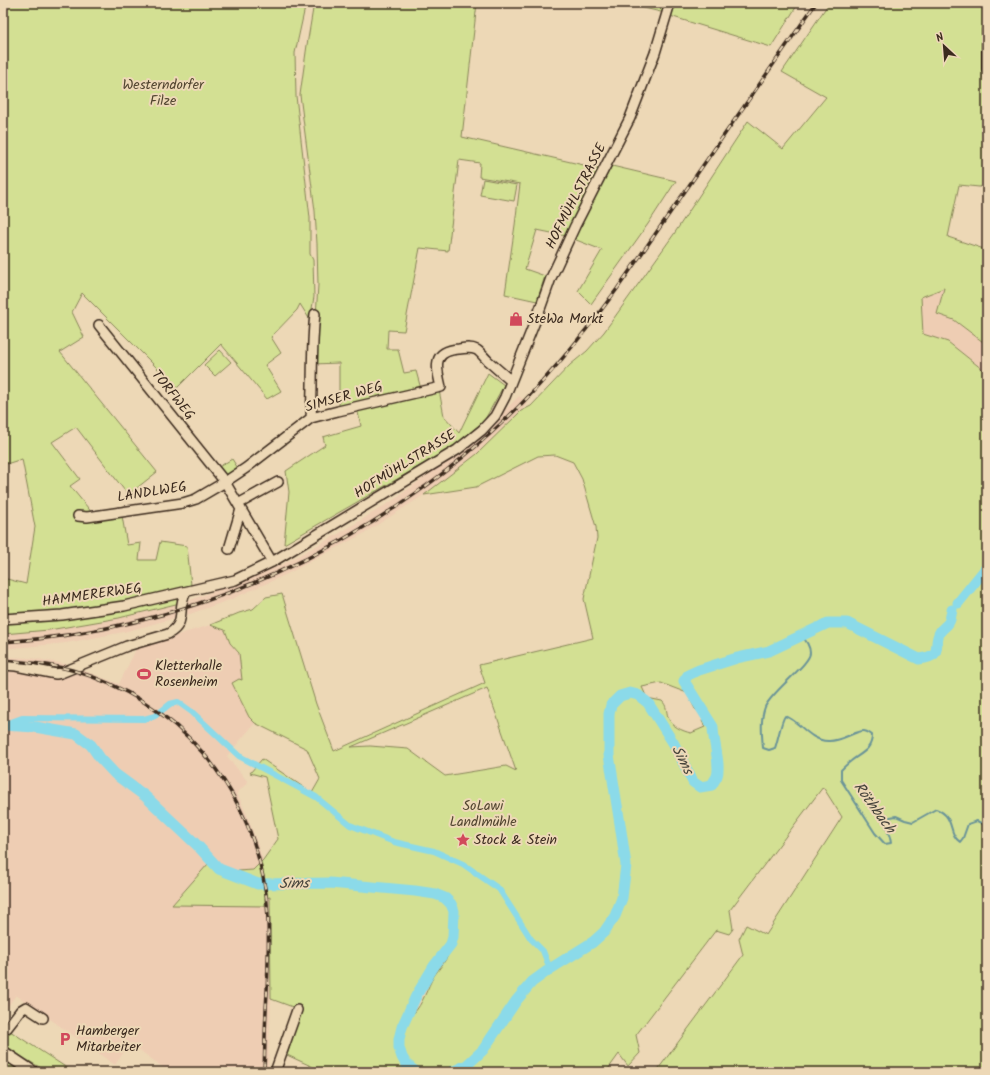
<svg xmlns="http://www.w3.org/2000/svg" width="990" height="1075" font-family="Kalam,sans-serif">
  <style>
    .built { fill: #eecdb3 }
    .green { fill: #d3e093; stroke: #878558; fill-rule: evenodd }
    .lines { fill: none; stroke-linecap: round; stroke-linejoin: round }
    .stream { stroke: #6b9498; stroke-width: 2 }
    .canal { stroke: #8bdae9; stroke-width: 6 }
    .river { stroke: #8bdae9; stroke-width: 11 }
    .minor-casing { stroke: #3b2a1e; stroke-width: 12 }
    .major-casing { stroke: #3b2a1e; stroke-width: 14 }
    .minor { stroke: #edd8b6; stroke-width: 9 }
    .major { stroke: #edd8b6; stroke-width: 11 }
    .rail-casing { stroke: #3b2a1e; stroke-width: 3.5 }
    .rail { stroke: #edd8b6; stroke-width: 2; stroke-dasharray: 6; stroke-linecap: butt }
    .labels { text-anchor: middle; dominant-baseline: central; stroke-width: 4; stroke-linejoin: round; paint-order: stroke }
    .park-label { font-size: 14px; fill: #524530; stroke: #edd8b6 }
    .street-label { font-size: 14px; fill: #3b2a1e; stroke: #edd8b6 }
    .poi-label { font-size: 14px; fill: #3b2a1e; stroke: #edd8b6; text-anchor: start }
    .water-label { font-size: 15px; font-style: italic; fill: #47443c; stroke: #edd8b6 }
  </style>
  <rect width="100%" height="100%" fill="#edd8b6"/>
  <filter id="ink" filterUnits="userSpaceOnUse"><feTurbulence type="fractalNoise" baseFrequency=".025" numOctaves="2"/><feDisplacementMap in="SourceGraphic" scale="8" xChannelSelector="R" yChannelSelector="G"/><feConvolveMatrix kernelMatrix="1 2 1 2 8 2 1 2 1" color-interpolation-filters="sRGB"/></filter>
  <g filter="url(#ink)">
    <!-- built -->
    <path class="built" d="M945,288L937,314L954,320L987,345V373L948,342L923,334L921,297Z
      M519,396L527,403L521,411L477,454L424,495L363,534L285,575L232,599L187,615L188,601L281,565L340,533L392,501L467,446L481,434Z
      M175,604V618L124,632L66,643L3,649V634L49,630L119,618Z
      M210,625L225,630L230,643L239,653L249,717L255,723L227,756L248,782L237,793L247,815L263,860L253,870L238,871L208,864L265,905V898L270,897L271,999L268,1072H169L130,1043L115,1065L16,995L3,1013V669L59,677L70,675L57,671L3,662V657L31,658L66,664L119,684L137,647Z"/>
    <!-- green -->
    <path class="green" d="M3,3H306L295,53L296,96L310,218V254L313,260L314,297L310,320L300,304L297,310L271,337L281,353L265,365L281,391L267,399L221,344L177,388L82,293L72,312L84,337L60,352L157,472L128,495L76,427L52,442L80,479L70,486L93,514L121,510L127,545L141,543L139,560H156L160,542L187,546L191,585L188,601L119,618L49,630L3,634V578L26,584L35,527L22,459L3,465Z
      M314,3H477L462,137L601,169L566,236L537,230L525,269L545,276L537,301L505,294L515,225L520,184L479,177L480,163L459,160L448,251L420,248L404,331L388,330L387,349H398L404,373L416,371L421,389L339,408V363L313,364L318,285L317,244L315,211L300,95L307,45Z
      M623,3H668L665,13Z
      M672,3H795L798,4L771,47L670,16Z
      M829,3H983V78L987,84V185L979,187L959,185L948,237L987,250V345L954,320L937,314L944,288L921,297L923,334L948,342L987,373V557L984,559L987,567V1072H656L743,955L739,939L746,925L766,935L842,817L823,787L730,910L733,929L729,934L716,930L636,1035L640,1053L628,1066L619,1054L606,1072H313V1067L287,1055L301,1010L271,999L270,897L265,898V906L172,905L208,864L238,871L253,870L263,860L278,839L265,777L250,773L262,759L312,793L320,779L307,749L255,723L249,717L232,683L239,679L242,680L239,653L230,643L225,630L210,625L239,613L253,609L266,597L282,594L316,704L334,751L485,683L479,665L593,638L584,599L597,538L596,527L582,479L573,462L555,455L538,456L476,487L424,495L477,454L521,411L531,406L570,365L587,351L604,332L674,234L748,121L783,149L826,97L782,72ZM661,683L687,693L695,709L704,718L702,721L705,727L691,733C682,731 671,726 668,717C666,710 667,706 662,701L647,698L642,687ZM487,688L516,771L506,766L445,776L408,749L370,746L351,747ZM447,952H449C449,957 438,970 434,976C427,988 423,1004 413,1014H412C414,999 436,963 447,952Z
      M612,166L676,181L648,224L591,304L578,291L602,250L571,238Z
      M483,179L517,185L514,201L480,195Z
      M220,350L231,362L215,376L204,365Z
      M488,373L504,385L484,421L453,447L284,544L289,492L286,471L325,445L323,437L361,426L357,408L439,390L444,416L459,433Z
      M232,459L239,470L225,478L217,468Z
      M10,1031L67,1068L76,1072C69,1072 60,1073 53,1072C38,1069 15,1052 3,1043V1032Z
      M3,1060L6,1062L25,1072H3Z"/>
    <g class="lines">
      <!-- stream -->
      <path class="stream" d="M802,636C806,641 810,646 810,653C810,664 771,692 765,707C760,720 762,735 763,748L769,750L775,748C778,740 781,721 785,716C800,721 808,740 828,741C841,742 854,731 864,731C867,731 869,733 872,735C872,750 861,753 851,761C847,764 844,767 841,770V780L875,833L885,844L891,843C890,833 885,828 885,818L896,816L905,820L913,822L936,809C956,817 947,833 960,842L963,838L968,824L977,821L987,826"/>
      <!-- canal -->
      <path class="canal" d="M3,725L22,718L144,719L155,716L170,704L178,702L192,712L239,756L316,797L350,825L394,842L434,851L463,864L499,889L531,939L543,951L550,969"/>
      <!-- river -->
      <path class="river" d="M958,603L987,567
        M3,725L35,727L76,734L91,745L100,758L115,774L145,796L198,846L219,869L258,884L330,883L415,891L435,894L445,898L451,904L454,911L453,937L451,944L434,966L416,996L402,1027L399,1039V1048L402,1057L406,1064L416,1072
        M452,1072L467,1065L483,1050L516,1001L532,982L550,969L593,942L604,932L615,916L622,898L626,865L620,824L609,755V714L611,705L620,696L630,693L638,695L648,703L674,744L693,782L700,787L712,785C713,782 716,779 717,776C721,765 713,741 713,727L684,681L688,675L699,670L737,658L769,651L828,623H847L919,659C945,656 932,646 940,632C942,628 947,626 949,622C951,619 951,613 952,610"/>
      <defs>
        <path id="minor" d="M987,30V69
          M311,418C313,384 311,349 315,314
          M238,504L278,482
          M78,516L87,517L183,503L196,499L225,482L99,325
          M229,549L241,509
          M272,562L225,482L246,468L311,418L338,411L441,387C436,366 432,351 459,349C465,348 471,347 477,350C481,353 484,357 488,361C496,368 503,374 511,381
          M3,619L62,615L124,606L235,580L272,562L457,450L482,430L495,416L505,397L540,309L551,278L575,226L630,118L655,53L670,3
          M3,665L16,666L56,674L61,673L127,646L168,634C187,624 177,609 185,594L184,592
          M3,1028H7L21,1010L26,1007L43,1018
          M275,1072L297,1010"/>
        <path id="major" d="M3,1052L33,1072"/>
      </defs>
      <!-- minor casing -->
      <use href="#minor" class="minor-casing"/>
      <!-- major casing -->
      <use href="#major" class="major-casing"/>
      <!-- minor -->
      <use href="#minor" class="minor"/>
      <!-- major -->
      <use href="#major" class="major"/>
      <defs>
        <path id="rail" d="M3,642C190,630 372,547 507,418C548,379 583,335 617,289L816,3
          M3,660C26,662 49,664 72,670C178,701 250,785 266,894C270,927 268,961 267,993C265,1020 265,1046 264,1072"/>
      </defs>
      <!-- rail casing -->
      <use href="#rail" class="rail-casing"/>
      <!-- rail -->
      <use href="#rail" class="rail"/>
    </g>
  </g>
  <!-- icons -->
  <defs>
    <symbol id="shop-bare" viewBox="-9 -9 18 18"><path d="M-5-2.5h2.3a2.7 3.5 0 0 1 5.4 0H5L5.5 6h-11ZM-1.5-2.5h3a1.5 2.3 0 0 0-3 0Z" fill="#d1495b" stroke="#edd8b6" stroke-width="2.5" paint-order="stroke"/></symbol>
    <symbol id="stadium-bare" viewBox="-9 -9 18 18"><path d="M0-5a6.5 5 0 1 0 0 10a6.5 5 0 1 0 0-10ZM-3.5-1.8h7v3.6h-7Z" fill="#d1495b" stroke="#edd8b6" stroke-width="2.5" paint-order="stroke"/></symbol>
    <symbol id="sight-bare" viewBox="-9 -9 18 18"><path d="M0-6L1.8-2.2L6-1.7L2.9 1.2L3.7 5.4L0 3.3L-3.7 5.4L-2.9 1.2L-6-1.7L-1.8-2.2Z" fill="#d1495b" stroke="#edd8b6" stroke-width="2.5" paint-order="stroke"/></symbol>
    <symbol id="parking-bare" viewBox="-9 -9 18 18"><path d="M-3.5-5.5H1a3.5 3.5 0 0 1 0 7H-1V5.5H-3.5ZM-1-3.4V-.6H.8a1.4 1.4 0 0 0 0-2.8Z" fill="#d1495b" stroke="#edd8b6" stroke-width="2.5" paint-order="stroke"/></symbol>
  </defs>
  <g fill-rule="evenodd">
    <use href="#shop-bare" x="506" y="309" width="20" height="20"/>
    <use href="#stadium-bare" x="134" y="664" width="20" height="20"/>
    <use href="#sight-bare" x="453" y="830" width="20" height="20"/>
    <use href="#parking-bare" x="55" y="1029" width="20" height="20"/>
  </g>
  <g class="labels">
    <!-- park labels -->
    <g class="park-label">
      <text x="163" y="85">Westerndorfer<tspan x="163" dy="16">Filze</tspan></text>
      <text x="483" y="806">SoLawi<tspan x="483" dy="16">Landlmühle</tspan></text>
    </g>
    <!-- street labels -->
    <g class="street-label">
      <text transform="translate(576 196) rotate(-63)">HOFMÜHLSTRASSE</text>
      <text transform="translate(173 395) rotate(51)">TORFWEG</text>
      <text transform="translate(344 397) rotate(-16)">SIMSER WEG</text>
      <text transform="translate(405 464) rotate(-32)">HOFMÜHLSTRASSE</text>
      <text transform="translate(152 492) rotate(-9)">LANDLWEG</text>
      <text transform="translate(92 595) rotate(-8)">HAMMERERWEG</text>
    </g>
    <!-- poi labels -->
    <g class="poi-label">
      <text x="527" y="319">SteWa Markt</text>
      <text x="155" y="666">Kletterhalle<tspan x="155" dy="16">Rosenheim</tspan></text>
      <text x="474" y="840">Stock &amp; Stein</text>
      <text x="76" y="1031">Hamberger<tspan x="76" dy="16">Mitarbeiter</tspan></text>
    </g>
    <!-- water labels -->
    <g class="water-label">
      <text transform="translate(682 760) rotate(63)">Sims</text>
      <text transform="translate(874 808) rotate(54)">Röthbach</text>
      <text transform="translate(294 884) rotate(-1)">Sims</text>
    </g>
  </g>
  <!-- margin -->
  <rect width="990" height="1075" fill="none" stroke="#edd8b6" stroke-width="16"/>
  <rect x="8" y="8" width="974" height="1059" fill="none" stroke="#3b2a1e" stroke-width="1.5" filter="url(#ink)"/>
  <!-- north arrow -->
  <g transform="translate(944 46) rotate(334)" stroke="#edd8b6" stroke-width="3" paint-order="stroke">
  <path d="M0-3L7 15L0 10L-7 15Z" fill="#3b2a1e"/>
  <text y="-6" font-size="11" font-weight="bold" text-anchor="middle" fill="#3b2a1e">N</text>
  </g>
</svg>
